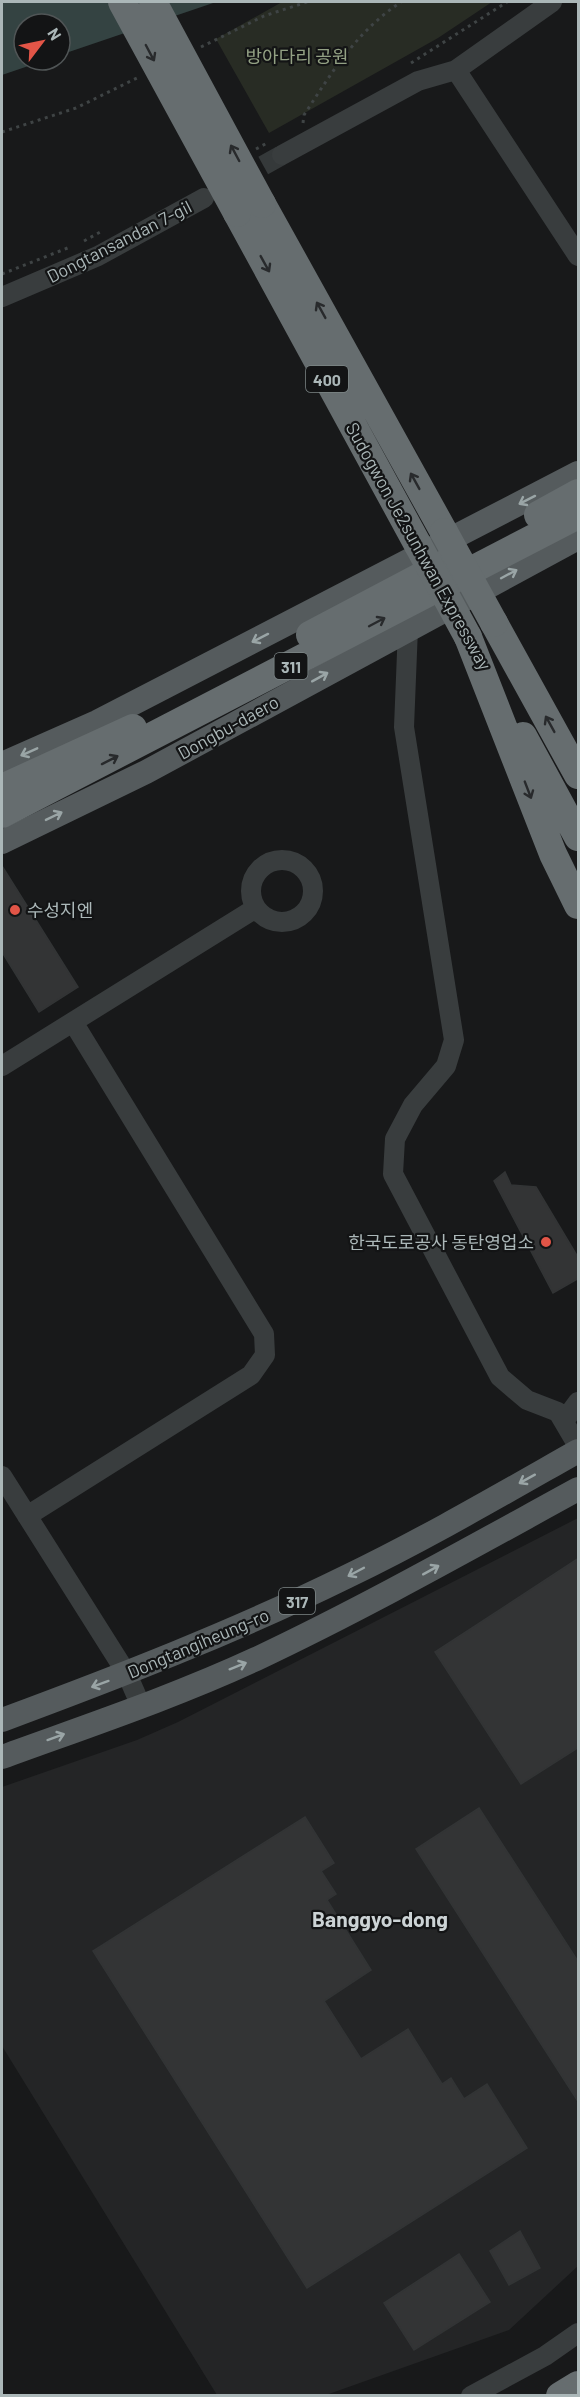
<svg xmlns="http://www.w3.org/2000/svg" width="580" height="2397" font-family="Barlow,'Noto Sans KR',sans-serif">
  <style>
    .built { fill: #242526 }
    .green { fill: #282c24 }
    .water { fill: #344342 }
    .building { fill: #333435; stroke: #323435; stroke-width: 1.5 }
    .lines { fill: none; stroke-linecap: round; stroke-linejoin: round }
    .minor-tunnel { stroke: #35393a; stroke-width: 20; stroke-dasharray: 20 10; stroke-linecap: butt }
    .path { stroke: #3f4445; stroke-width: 3; stroke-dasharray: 3 4.5; stroke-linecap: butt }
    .minor { stroke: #393d3e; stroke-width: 20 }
    .major { stroke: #555b5d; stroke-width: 24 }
    .highway { stroke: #666d6f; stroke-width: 28 }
    .highway-bridge { stroke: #666d6f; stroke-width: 28 }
    .oneway { stroke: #282a2c }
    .oneway2 { stroke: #9aa5a6 }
    .poi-dot { fill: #e25547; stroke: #131415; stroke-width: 2 }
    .labels { text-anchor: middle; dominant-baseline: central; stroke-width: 4.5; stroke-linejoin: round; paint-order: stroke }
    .shield { fill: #131415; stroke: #7d8687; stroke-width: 1.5 }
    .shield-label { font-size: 16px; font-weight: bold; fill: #abb7b8 }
    .park-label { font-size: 18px; fill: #93a184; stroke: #131415 }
    .street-label { font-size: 18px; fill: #abb7b8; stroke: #131415 }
    .poi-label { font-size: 18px; fill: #abb7b8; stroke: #131415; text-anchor: start }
    .quarter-label { font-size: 21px; font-weight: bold; fill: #ccd3d5; stroke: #131415 }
  </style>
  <rect width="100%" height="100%" fill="#18191a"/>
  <!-- built -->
  <path class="built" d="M578,1518V2266L509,2330L326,2395H217L2,2046V1787L137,1740L178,1722Z"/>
  <!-- green -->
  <path class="green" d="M282,2H492L438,38L269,133L216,39Z"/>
  <!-- water -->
  <path class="water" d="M6,2H216L60,55V24H24V60H46L2,75V3Z"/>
  <!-- building -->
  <path class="building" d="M2,866L78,987L39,1012L2,952Z
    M505,1172L511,1185L536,1187L579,1259V1278L553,1293L494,1181Z
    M579,1558V1747L521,1784L435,1652Z
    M479,1808L579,1963V2103L416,1849Z
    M305,1817L334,1863L321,1871L336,1894L327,1900L371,1970L324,2001L361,2059L408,2029L442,2084L451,2078L464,2099L487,2084L527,2148L307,2288L93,1951Z
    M520,2231L540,2268L509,2285L490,2251Z
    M459,2254L490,2302L414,2350L384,2303Z"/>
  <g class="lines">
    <!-- minor-tunnel -->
    <path class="minor-tunnel" d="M237,180L282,155"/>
    <!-- path -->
    <path class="path" d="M201,47L264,16L307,2
      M411,63L507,2
      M303,123L304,115C332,72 357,31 401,2
      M2,132L76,108L139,77
      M256,149L269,142
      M84,241L102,231
      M2,274L70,247"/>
    <!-- minor -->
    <path class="minor" d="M456,70L578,256
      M282,155L418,81L456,70L552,2
      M2,297L98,256L204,198
      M408,628L404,727L454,1040L446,1066L413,1105L395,1139L393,1174L500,1377L527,1400L558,1412L578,1446
      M251 891a31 31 0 1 1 62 0a31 31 0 1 1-62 0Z
      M2,1066L256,908
      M564,1421L578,1402
      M2,1476L127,1674L141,1706
      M27,1516L251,1375L265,1355L264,1334L73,1022
      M471,2396L545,2356L578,2333"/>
    <!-- major -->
    <path class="major" d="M2,764L97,722L578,473
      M2,842L146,772L578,538
      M2,1720C118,1677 234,1632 346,1577C425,1539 502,1494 578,1451
      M2,1757C87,1726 174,1697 256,1659C366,1607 472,1547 578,1489"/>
    <!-- highway -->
    <path class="highway" d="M262,204L444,532
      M237,213L418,545
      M538,515L578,493
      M494,623L578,775
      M310,635L454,559
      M468,637L553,854L578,905
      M523,736L578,837
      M2,788L133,728
      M2,814L578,515
      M560,2396L578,2385"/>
    <!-- highway-bridge -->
    <path class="highway-bridge" d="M122,2L237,213
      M153,2L262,204
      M444,532L494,623
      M418,545L468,637"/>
  </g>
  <!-- one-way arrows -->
  <defs><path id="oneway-shaft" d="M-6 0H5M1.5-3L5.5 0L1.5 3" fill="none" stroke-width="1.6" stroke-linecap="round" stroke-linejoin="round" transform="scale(1.5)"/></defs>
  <g class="oneway">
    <use href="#oneway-shaft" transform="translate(150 53) rotate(62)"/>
    <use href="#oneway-shaft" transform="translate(235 153) rotate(-118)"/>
    <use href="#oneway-shaft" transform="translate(265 264) rotate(61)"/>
    <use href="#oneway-shaft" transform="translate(321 310) rotate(-119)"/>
    <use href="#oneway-shaft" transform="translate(415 481) rotate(-119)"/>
    <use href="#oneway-shaft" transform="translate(377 622) rotate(-28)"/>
    <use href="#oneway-shaft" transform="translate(550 724) rotate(-119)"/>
    <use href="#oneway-shaft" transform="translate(110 760) rotate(-27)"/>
    <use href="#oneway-shaft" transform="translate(528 790) rotate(69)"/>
  </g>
  <g class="oneway2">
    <use href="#oneway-shaft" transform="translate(527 500) rotate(153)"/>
    <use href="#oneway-shaft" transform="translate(509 574) rotate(-28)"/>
    <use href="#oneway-shaft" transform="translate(260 638) rotate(153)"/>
    <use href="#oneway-shaft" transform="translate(320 677) rotate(-29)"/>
    <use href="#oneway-shaft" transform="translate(29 752) rotate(156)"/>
    <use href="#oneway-shaft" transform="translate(54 816) rotate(-26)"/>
    <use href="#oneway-shaft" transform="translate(527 1479) rotate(151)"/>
    <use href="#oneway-shaft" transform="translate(431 1570) rotate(-29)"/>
    <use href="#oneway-shaft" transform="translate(356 1572) rotate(152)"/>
    <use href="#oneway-shaft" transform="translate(238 1666) rotate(-22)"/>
    <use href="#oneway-shaft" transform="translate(100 1684) rotate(160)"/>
    <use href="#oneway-shaft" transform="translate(56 1737) rotate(-20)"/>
  </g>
  <!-- markers -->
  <g class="poi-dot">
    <circle cx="15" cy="910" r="6"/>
    <circle cx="546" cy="1242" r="6"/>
  </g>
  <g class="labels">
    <!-- shield labels -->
    <g class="shield">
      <rect x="306" y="366" width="42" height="26" rx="4.5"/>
      <rect x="274.5" y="653" width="33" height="26" rx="4.5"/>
      <rect x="279" y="1588" width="36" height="26" rx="4.5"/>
    </g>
    <g class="shield-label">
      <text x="327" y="379">400</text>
      <text x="291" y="666">311</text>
      <text x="297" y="1601">317</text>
    </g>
    <!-- park labels -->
    <g class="park-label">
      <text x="297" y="56">방아다리 공원</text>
    </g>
    <!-- street labels -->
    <g class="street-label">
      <text transform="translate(119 241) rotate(-27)">Dongtansandan 7-gil</text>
      <text transform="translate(419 546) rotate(61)">Sudogwon Je2sunhwan Expressway</text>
      <text transform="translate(228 727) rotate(-29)">Dongbu-daero</text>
      <text transform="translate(198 1643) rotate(-23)">Dongtangiheung-ro</text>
    </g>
    <!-- poi labels -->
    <g class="poi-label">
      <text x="27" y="910">수성지엔</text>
      <text x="534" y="1242" text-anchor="end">한국도로공사 동탄영업소</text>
    </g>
    <!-- quarter labels -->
    <g class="quarter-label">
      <text x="380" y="1918">Banggyo-dong</text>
    </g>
  </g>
  <!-- border -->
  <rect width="580" height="2397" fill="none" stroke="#abb7b8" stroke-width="6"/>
  <!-- north arrow -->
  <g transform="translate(42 42) rotate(58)"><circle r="28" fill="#131415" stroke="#505556" stroke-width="1.5"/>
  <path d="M0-4.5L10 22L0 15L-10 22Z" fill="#e25547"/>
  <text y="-9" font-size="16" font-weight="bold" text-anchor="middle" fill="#abb7b8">N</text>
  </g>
</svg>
